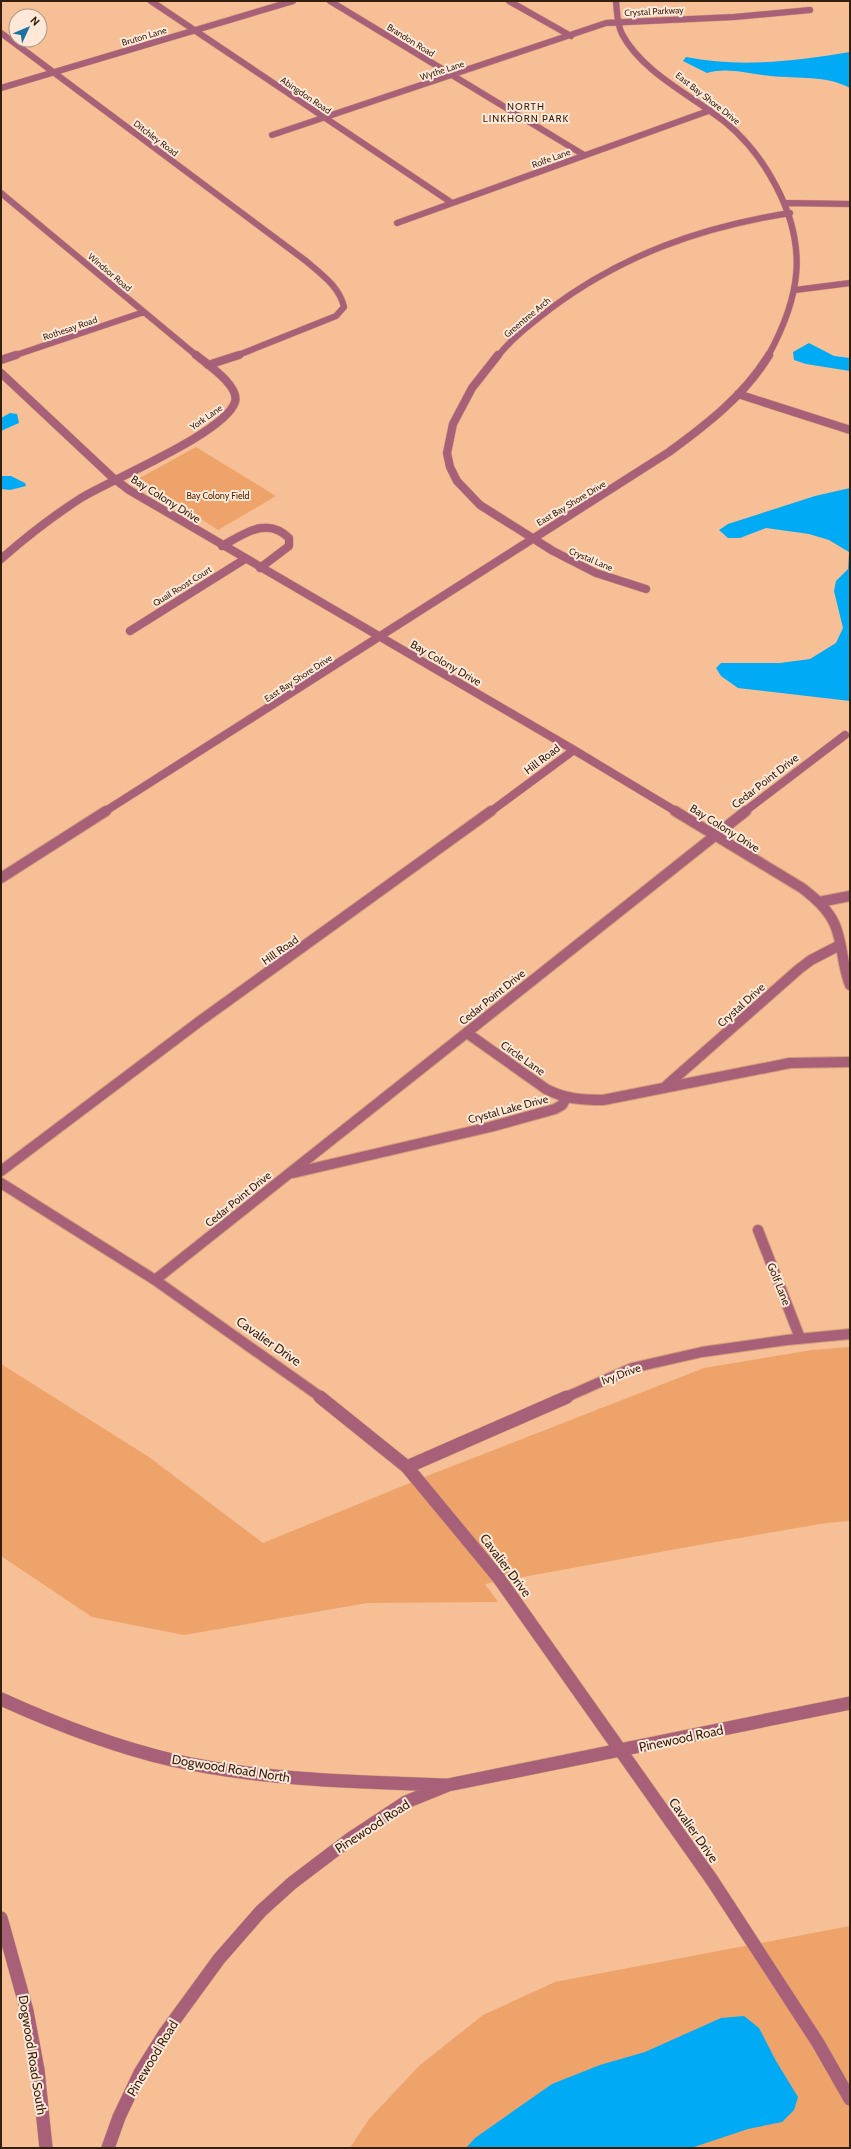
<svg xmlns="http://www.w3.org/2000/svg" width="851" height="2149" font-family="Cabin,sans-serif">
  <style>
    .green { fill: #eda369 }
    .water { fill: #00aaf4 }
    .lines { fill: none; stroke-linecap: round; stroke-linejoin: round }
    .minor-far3-casing { stroke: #d09f7a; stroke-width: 7 }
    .minor-far2-casing { stroke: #d09f7a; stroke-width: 9 }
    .minor-far1-casing { stroke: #d09f7a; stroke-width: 12 }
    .minor-casing { stroke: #d09f7a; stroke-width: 14 }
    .minor-far3 { stroke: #a86079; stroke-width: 6 }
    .minor-far2 { stroke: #a86079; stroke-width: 8 }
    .minor-far1 { stroke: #a86079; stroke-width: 10 }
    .minor { stroke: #a86079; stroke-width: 13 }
    .labels { text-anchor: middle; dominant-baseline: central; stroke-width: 4; stroke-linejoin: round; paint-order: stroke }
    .far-street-label { font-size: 9px; fill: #341f0e; stroke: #ffe8d7 }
    .far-park-label { font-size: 9px; fill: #4e2701; stroke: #ffe8d7 }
    .far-neighbourhood-label { font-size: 10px; letter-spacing: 1px; fill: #341f0e; stroke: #ffe8d7 }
    .street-label { font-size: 11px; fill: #341f0e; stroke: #ffe8d7 }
    .near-street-label { font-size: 13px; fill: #341f0e; stroke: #ffe8d7 }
  </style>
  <rect width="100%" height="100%" fill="#f7bf95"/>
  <!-- green -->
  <path class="green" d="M196,447L276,496L218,530L138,479Z
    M850,1347V1521L826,1523L693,1546L485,1584L498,1602L367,1603L184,1635L92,1617L1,1556V1364L149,1457L263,1543L427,1476L704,1368L812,1350Z
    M850,1926V2148H350L369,2119L420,2065L483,2015L555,1982Z"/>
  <!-- water -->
  <path class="water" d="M850,52V88C826,75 798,79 771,76C748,74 729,67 707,73L683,61L686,57C740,68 796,61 850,52Z
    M809,343L834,356L850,358V371L806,364L794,360L793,352Z
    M10,413L17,414L19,423L1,431V418Z
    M1,476H11L25,483L26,486L10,490L1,489Z
    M850,488V701L738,688L721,676L716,668L721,663H780L810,659L836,643L843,628L834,591L836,581L848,569L849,552L829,540L809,534L766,528L740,538H728L719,530L728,524L815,496Z
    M744,2016L759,2028L776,2061L798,2097L794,2110L782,2122L748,2129L691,2148H466L475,2138L552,2084L600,2065L645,2052L721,2018Z"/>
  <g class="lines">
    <defs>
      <path id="minor-far3" d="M151,1L452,203
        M330,1L584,155
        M509,1L571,36
        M616,1C617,12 617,24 622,34C643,73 691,95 725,122C747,140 763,161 776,186C808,247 801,296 768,356
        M1,33L306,261C322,275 339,286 344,307L336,316L236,356
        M1,88L293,1
        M272,135L606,23L734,17L810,10
        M1,193L197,356
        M786,203L850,204
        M397,223L711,110
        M795,290L850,283
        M13,356L144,312
        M498,356C512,338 532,323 550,309C622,255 701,227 790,213"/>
      <path id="minor-far2" d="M498,355L472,388L453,424L447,453L450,467L457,481L480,505L553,551L596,573L646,589
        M1,360L16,355
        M208,365L239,355
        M1,373L112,477L129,490L574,750L677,812
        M738,394L850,430
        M222,546C244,534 267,516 289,538V546L260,568
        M1,559C26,537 53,516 81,498C112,479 225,433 235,402C240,386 207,364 196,355
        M130,631L245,559
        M104,812L669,452C706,425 745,395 769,355
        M490,812L574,750
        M744,812L845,735"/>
      <path id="minor-far1" d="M675,811L802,888C815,898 828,909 835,925C843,944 842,966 850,985
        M1,878L106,811
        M819,902L850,896
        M467,1033L546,1089C565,1099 582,1100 603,1100L790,1063L850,1062
        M666,1086L799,969L811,960L838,946
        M1,1171L200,1021L491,811
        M293,1173L490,1127L555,1109L562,1105L566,1098
        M1,1183L155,1280L322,1398
        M758,1230L800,1338
        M155,1280L746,811
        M564,1398L632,1368L702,1352L787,1340L850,1334"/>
      <path id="minor" d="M320,1397L407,1467L498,1577L712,1880L818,2043L850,2099
        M407,1467L567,1397
        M1,1699C56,1724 112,1746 172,1760C261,1780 354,1782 445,1785
        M1,1918L27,2011L38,2070L46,2148
        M108,2148L119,2117L140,2073L165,2033L219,1959L261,1911L292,1883L350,1839L406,1802L448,1785L850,1703"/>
    </defs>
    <!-- minor-far3 casing -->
    <use href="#minor-far3" class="minor-far3-casing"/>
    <!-- minor-far2 casing -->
    <use href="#minor-far2" class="minor-far2-casing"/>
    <!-- minor-far1 casing -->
    <use href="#minor-far1" class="minor-far1-casing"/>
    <!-- minor casing -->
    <use href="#minor" class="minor-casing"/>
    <!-- minor-far3 -->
    <use href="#minor-far3" class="minor-far3"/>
    <!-- minor-far2 -->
    <use href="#minor-far2" class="minor-far2"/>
    <!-- minor-far1 -->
    <use href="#minor-far1" class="minor-far1"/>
    <!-- minor -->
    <use href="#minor" class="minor"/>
  </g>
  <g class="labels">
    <!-- far-street labels -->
    <g class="far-street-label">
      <text transform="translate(654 11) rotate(-3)">Crystal Parkway</text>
      <text transform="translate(144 36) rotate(-17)">Bruton Lane</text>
      <text transform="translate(411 40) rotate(32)">Brandon Road</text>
      <text transform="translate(442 70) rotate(-18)">Wythe Lane</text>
      <text transform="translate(306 95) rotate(34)">Abingdon Road</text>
      <text transform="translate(708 98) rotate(38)">East Bay Shore Drive</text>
      <text transform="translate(156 138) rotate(37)">Ditchley Road</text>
      <text transform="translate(551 158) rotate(-20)">Rolfe Lane</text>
      <text transform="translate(110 272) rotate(40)">Windsor Road</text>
      <text transform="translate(527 317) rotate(-40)">Greentree Arch</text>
      <text transform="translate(70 328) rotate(-19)">Rothesay Road</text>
      <text transform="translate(206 417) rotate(-35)">York Lane</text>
      <text transform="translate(571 503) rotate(-31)">East Bay Shore Drive</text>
      <text transform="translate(591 559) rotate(23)">Crystal Lane</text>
      <text transform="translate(182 586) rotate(-32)">Quail Roost Court</text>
      <text transform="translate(298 678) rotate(-33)">East Bay Shore Drive</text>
    </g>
    <!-- far-park labels -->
    <g class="far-park-label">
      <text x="218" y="495">Bay Colony Field</text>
    </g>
    <!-- far-neighbourhood labels -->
    <g class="far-neighbourhood-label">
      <text x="526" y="106">NORTH<tspan x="526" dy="12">LINKHORN PARK</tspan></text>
    </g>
    <!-- street labels -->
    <g class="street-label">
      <text transform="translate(166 499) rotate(32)">Bay Colony Drive</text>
      <text transform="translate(446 663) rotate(30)">Bay Colony Drive</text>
      <text transform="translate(542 759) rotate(-37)">Hill Road</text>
      <text transform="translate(765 781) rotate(-38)">Cedar Point Drive</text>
      <text transform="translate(725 828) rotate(32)">Bay Colony Drive</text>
      <text transform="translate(280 950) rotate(-35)">Hill Road</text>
      <text transform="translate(492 997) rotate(-39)">Cedar Point Drive</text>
      <text transform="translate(741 1005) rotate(-42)">Crystal Drive</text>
      <text transform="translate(523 1058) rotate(35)">Circle Lane</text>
      <text transform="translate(508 1109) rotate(-15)">Crystal Lake Drive</text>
      <text transform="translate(238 1199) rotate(-39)">Cedar Point Drive</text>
      <text transform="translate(779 1284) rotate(68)">Golf Lane</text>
      <text transform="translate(621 1374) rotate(-20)">Ivy Drive</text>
    </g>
    <!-- near-street labels -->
    <g class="near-street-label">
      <text transform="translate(269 1341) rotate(35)">Cavalier Drive</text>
      <text transform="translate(506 1565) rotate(53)">Cavalier Drive</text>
      <text transform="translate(681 1738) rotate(-12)">Pinewood Road</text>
      <text transform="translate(231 1768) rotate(9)">Dogwood Road North</text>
      <text transform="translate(372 1826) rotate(-33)">Pinewood Road</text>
      <text transform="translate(694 1830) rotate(55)">Cavalier Drive</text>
      <text transform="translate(33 2055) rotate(81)">Dogwood Road South</text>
      <text transform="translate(152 2058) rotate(-59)">Pinewood Road</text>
    </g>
  </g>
  <!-- border -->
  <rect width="851" height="2149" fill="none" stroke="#341f0e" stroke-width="4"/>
  <!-- north arrow -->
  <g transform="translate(28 28) rotate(46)"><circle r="19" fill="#ffe8d7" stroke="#ae9887"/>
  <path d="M0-3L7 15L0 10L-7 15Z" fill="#1c73a3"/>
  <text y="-6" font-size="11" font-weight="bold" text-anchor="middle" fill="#341f0e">N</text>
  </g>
</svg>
